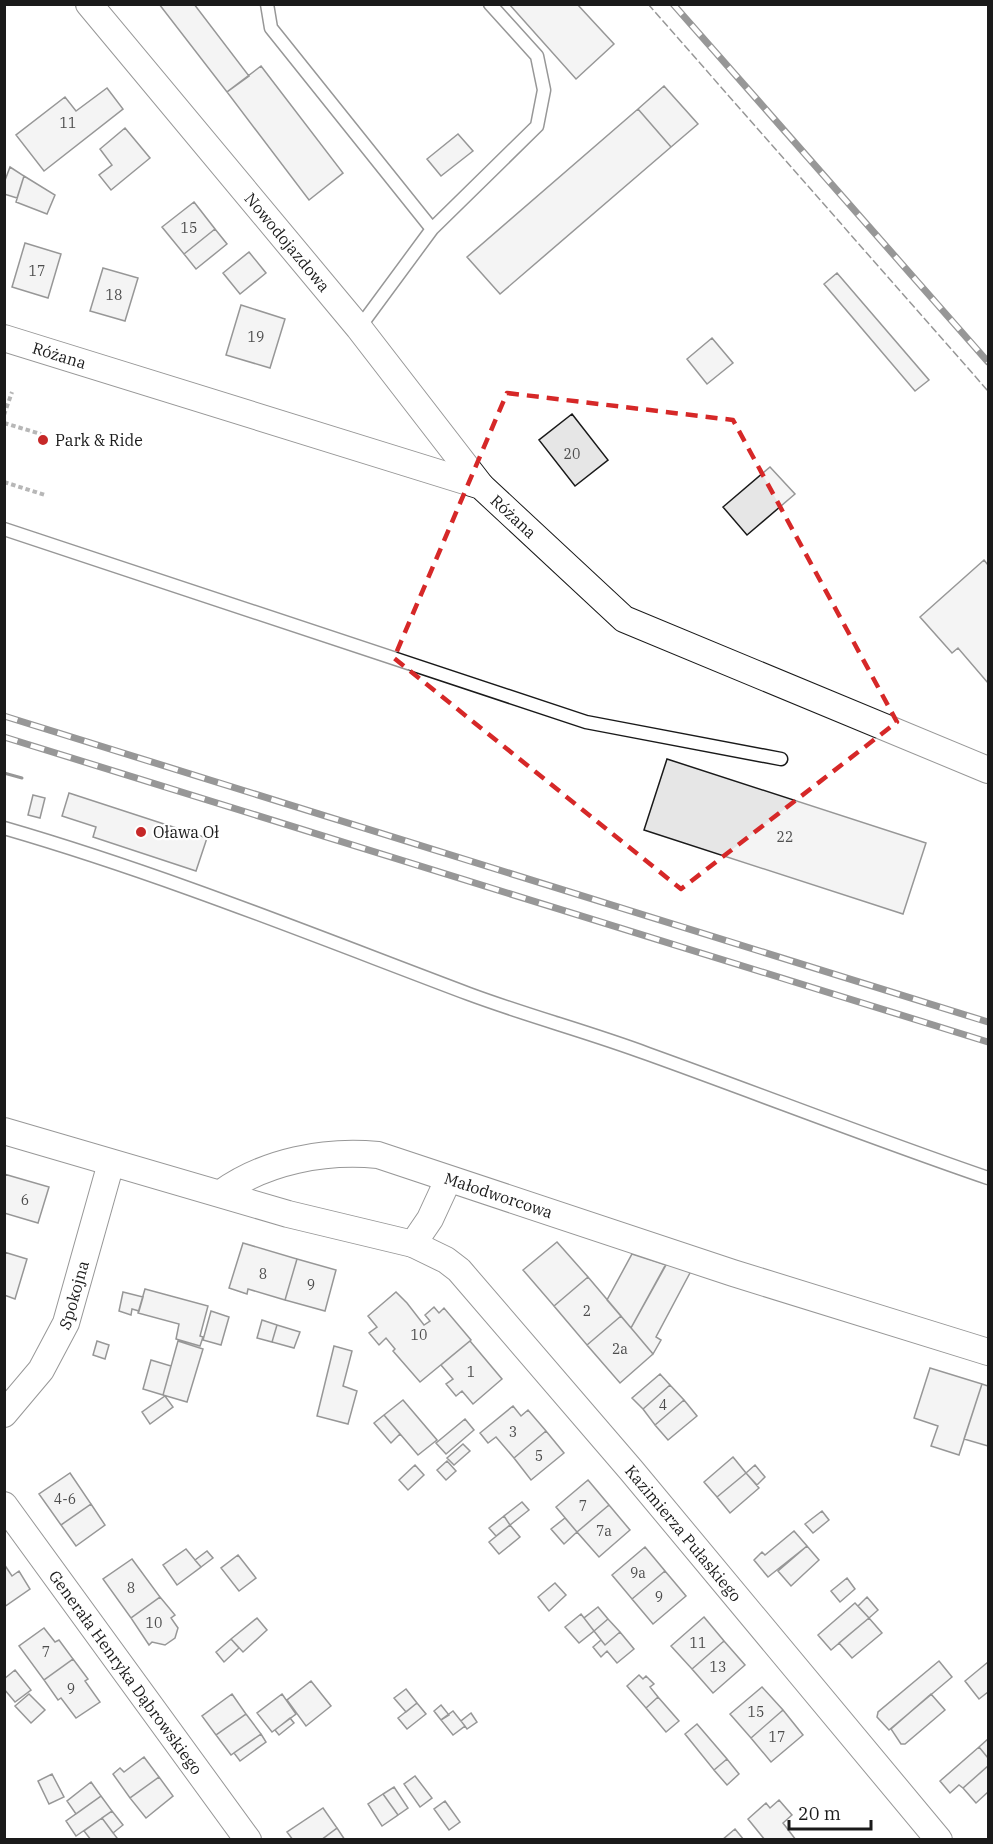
<svg xmlns="http://www.w3.org/2000/svg" width="993" height="1844" font-family="'IBM Plex Serif',serif">
  <style>
    .building { fill: #e6e6e6; stroke: #1a1a1a; stroke-width: 1.5 }
    .lines { fill: none; stroke-linecap: round; stroke-linejoin: round }
    .lane-casing { stroke: #1a1a1a; stroke-width: 15 }
    .street-casing { stroke: #1a1a1a; stroke-width: 28 }
    .path { stroke: #5f5f5f; stroke-width: 4; stroke-dasharray: 4.5 3; stroke-linecap: butt }
    .lane { stroke: #fff; stroke-width: 12 }
    .street { stroke: #fff; stroke-width: 26 }
    .rail-casing { stroke: #1a1a1a; stroke-width: 7 }
    .rail { stroke: #fff; stroke-width: 4.5; stroke-dasharray: 14; stroke-linecap: butt }
    .fence { stroke: #1a1a1a; stroke-width: 1.5; stroke-dasharray: 8 3; stroke-linecap: butt }
    .wall { stroke: #1a1a1a; stroke-width: 3 }
    .marked { fill: none; stroke: #d62828; stroke-width: 4.5; stroke-dasharray: 12 8; stroke-linejoin: round }
    .poi-dot { fill: #c62828; stroke: #fff; stroke-width: 2 }
    .labels { text-anchor: middle; dominant-baseline: central; stroke-width: 4.5; stroke-linejoin: round; paint-order: stroke }
    .number-label { font-size: 14px; fill: #4d4d4d }
    .street-label { font-size: 16px; fill: #1a1a1a; stroke: #fff }
    .poi-label { font-size: 16px; fill: #1a1a1a; stroke: #fff; text-anchor: start }
  </style>
  <rect width="100%" height="100%" fill="#fff"/>
  <!-- building -->
  <path class="building" d="M159,4H194L249,76L227,92Z
    M509,4H577L614,44L576,79Z
    M261,66L343,173L309,200L227,92Z
    M664,86L698,124L671,147L638,109Z
    M107,88L123,109L44,171L16,135L65,97L76,111Z
    M638,109L671,147L500,294L467,257Z
    M125,128L150,158L111,190L99,175L112,165L100,149Z
    M458,134L473,151L441,176L427,159Z
    M10,167L24,176L17,198L4,194V183Z
    M24,176L55,195L47,214L16,202Z
    M194,202L215,229L184,254L162,227Z
    M215,229L227,244L196,269L184,254Z
    M25,243L61,254L48,298L12,287Z
    M249,252L266,273L240,294L223,273Z
    M103,268L138,278L125,321L90,311Z
    M837,273L929,380L915,391L824,284Z
    M241,305L285,319L270,368L226,355Z
    M712,338L733,363L707,384L687,359Z
    M572,414L608,460L575,486L539,440Z
    M770,467L795,494L747,535L723,507Z
    M984,560L988,565V683L958,648L952,653L920,617Z
    M667,759L926,843L903,914L644,830Z
    M69,793L207,838L196,871L93,837L96,827L62,816Z
    M33,795L45,798L40,818L28,815Z
    M4,1174L49,1187L38,1223L4,1213Z
    M557,1242L588,1277L554,1306L523,1270Z
    M243,1243L297,1259L285,1300L248,1289L247,1294L229,1288Z
    M4,1252L27,1259L15,1299L4,1295Z
    M632,1254L666,1265L631,1328L607,1300Z
    M297,1259L336,1270L325,1311L285,1300Z
    M666,1264L691,1271L656,1337L661,1340L653,1354L631,1328Z
    M588,1277L621,1316L587,1345L554,1306Z
    M145,1289L208,1306L200,1336L203,1337L200,1346L176,1339L179,1324L138,1313Z
    M123,1292L143,1297L139,1311L132,1309L131,1315L119,1311Z
    M396,1292L407,1303L424,1325L430,1321L425,1315L434,1307L439,1313L444,1308L471,1340L420,1382L393,1351L395,1349L386,1338L379,1345L369,1333L377,1327L368,1316Z
    M211,1311L229,1317L221,1345L203,1340Z
    M621,1316L653,1354L620,1383L587,1345Z
    M262,1320L277,1325L272,1342L257,1338Z
    M277,1325L300,1332L294,1348L272,1342Z
    M97,1341L109,1345L105,1359L93,1355Z
    M178,1341L203,1349L187,1402L163,1395Z
    M470,1341L502,1379L473,1404L462,1391L456,1396L446,1384L453,1379L441,1365Z
    M334,1346L352,1351L343,1386L357,1391L348,1424L317,1416Z
    M151,1360L171,1366L163,1395L143,1389Z
    M930,1368L982,1384L959,1455L931,1446L938,1426L914,1418Z
    M660,1374L670,1385L643,1409L632,1398Z
    M982,1384L988,1386V1446L964,1439Z
    M670,1385L684,1400L655,1425L643,1409Z
    M165,1396L173,1407L150,1424L142,1412Z
    M403,1400L437,1440L418,1455L384,1415Z
    M684,1400L697,1416L668,1440L655,1425Z
    M513,1406L521,1416L528,1410L546,1431L514,1458L496,1437L488,1443L480,1433Z
    M384,1415L400,1434L391,1443L374,1423Z
    M465,1419L474,1430L446,1454L436,1443Z
    M546,1431L564,1453L531,1480L514,1458Z
    M463,1444L470,1451L454,1465L447,1458Z
    M733,1457L746,1473L717,1497L704,1482Z
    M447,1461L456,1471L446,1480L437,1470Z
    M415,1465L424,1475L408,1490L399,1480Z
    M755,1465L765,1477L757,1485L746,1473Z
    M70,1473L91,1504L61,1525L39,1494Z
    M746,1473L759,1488L730,1513L717,1497Z
    M588,1480L609,1505L577,1532L556,1507Z
    M522,1502L529,1510L510,1525L504,1516Z
    M91,1504L105,1525L76,1546L61,1525Z
    M609,1505L630,1530L599,1557L577,1532Z
    M822,1511L829,1520L813,1533L805,1524Z
    M504,1516L510,1525L496,1536L489,1528Z
    M565,1518L577,1532L564,1544L551,1529Z
    M510,1525L520,1537L499,1554L489,1542Z
    M794,1531L807,1546L768,1577L754,1560L762,1552L765,1555Z
    M807,1546L819,1560L791,1586L778,1571Z
    M645,1547L665,1571L632,1599L612,1575Z
    M186,1549L201,1567L177,1585L163,1565Z
    M207,1551L213,1558L201,1567L195,1560Z
    M238,1555L256,1578L239,1591L221,1568Z
    M132,1559L160,1597L131,1618L103,1579Z
    M4,1564L12,1576L19,1571L30,1589L4,1607Z
    M665,1571L686,1596L653,1624L632,1599Z
    M847,1578L855,1589L840,1602L831,1591Z
    M555,1583L566,1595L549,1611L538,1597Z
    M160,1597L175,1615L171,1618L178,1628L175,1638L165,1645L152,1642L149,1645L131,1618Z
    M867,1597L878,1610L869,1618L858,1606Z
    M855,1603L869,1618L831,1650L818,1635Z
    M598,1607L608,1619L594,1631L584,1618Z
    M581,1614L594,1631L579,1643L565,1627Z
    M704,1617L724,1641L692,1669L671,1646Z
    M257,1618L267,1630L243,1652L231,1639Z
    M869,1618L882,1633L852,1658L839,1643Z
    M608,1619L620,1632L605,1645L594,1631Z
    M44,1628L55,1642L59,1640L73,1659L44,1680L19,1646Z
    M620,1632L634,1649L617,1663L607,1651L601,1657L593,1647L601,1640L605,1645Z
    M231,1639L239,1648L224,1662L216,1652Z
    M724,1641L745,1665L713,1693L692,1669Z
    M73,1659L88,1679L85,1681L100,1702L76,1718L61,1698L58,1700L44,1680Z
    M939,1661L952,1677L889,1730L877,1717L878,1712Z
    M988,1662V1692L979,1699L965,1681Z
    M15,1670L31,1690L15,1702L4,1689V1679Z
    M639,1675L643,1679L646,1676L654,1684L650,1687L658,1697L646,1708L627,1686Z
    M311,1681L331,1706L306,1726L287,1700Z
    M762,1687L783,1710L751,1738L730,1714Z
    M406,1689L417,1703L406,1712L394,1698Z
    M29,1694L45,1710L31,1723L15,1706Z
    M232,1694L246,1714L216,1735L202,1716Z
    M282,1694L296,1714L272,1732L257,1713Z
    M931,1694L945,1710L905,1744H901L891,1729Z
    M658,1697L679,1721L666,1732L646,1708Z
    M417,1703L426,1714L407,1729L398,1718Z
    M441,1705L449,1715L441,1720L434,1711Z
    M783,1710L803,1735L771,1762L751,1738Z
    M453,1711L465,1726L453,1735L441,1720Z
    M471,1713L477,1722L467,1729L461,1721Z
    M246,1714L261,1734L231,1755L216,1735Z
    M290,1718L294,1723L279,1735L275,1730Z
    M697,1724L727,1759L714,1770L685,1734Z
    M261,1734L266,1742L240,1761L234,1753Z
    M988,1739V1758L979,1747Z
    M979,1747L988,1758V1766L963,1788L959,1785L950,1793L940,1781Z
    M144,1757L159,1777L130,1798L113,1774L120,1768L124,1772Z
    M727,1759L739,1774L727,1785L714,1770Z
    M988,1766V1792L976,1803L963,1788Z
    M52,1774L64,1797L49,1804L38,1781Z
    M415,1776L432,1798L420,1807L404,1784Z
    M159,1777L173,1796L146,1818L130,1798Z
    M91,1782L101,1796L76,1814L67,1801Z
    M394,1787L408,1808L398,1815L383,1794Z
    M383,1794L398,1815L382,1826L368,1804Z
    M101,1796L112,1811L76,1836L66,1821Z
    M779,1800L792,1815L783,1823L796,1840H765L748,1819L766,1803L770,1808Z
    M445,1801L460,1822L449,1830L434,1809Z
    M323,1808L337,1828L321,1840H293L287,1832Z
    M112,1811L123,1825L113,1833L102,1818Z
    M102,1818L117,1838L114,1840H91L84,1831Z
    M337,1828L345,1840H321Z
    M735,1829L744,1840H722Z"/>
  <g class="lines">
    <defs>
      <path id="lane" d="M267,4L271,28L432,229
        M359,328L432,229L537,126L544,90L537,56L490,4
        M4,529L586,722L781,759
        M4,828C163,874 315,936 469,994C528,1016 589,1032 648,1054C762,1095 874,1139 988,1178"/>
      <g id="street">
        <path id="s1" d="M89,4L359,328L481,486"/>
        <path id="s2" d="M4,338L481,486L624,619L988,770"/>
        <path d="M4,1131L288,1214L413,1244L430,1219L448,1180"/>
        <path id="s3" d="M221,1193C266,1161 324,1150 378,1155L733,1273L988,1352"/>
        <path id="s4" d="M413,1244L446,1260L459,1270L631,1470L939,1840"/>
        <path id="s5" d="M4,1414L41,1370L66,1323L111,1163"/>
        <path id="s6" d="M4,1505L248,1840"/>
      </g>
    </defs>
    <!-- lane casing -->
    <use href="#lane" class="lane-casing"/>
    <!-- street casing -->
    <use href="#street" class="street-casing"/>
    <!-- path -->
    <path class="path" d="M4,415L12,392
      M4,423L41,434
      M4,482L45,495"/>
    <!-- lane -->
    <use href="#lane" class="lane"/>
    <!-- street -->
    <use href="#street" class="street"/>
    <defs>
      <path id="rail" d="M673,4L988,362
        M4,716L988,1022
        M4,737L988,1042"/>
    </defs>
    <!-- rail casing -->
    <use href="#rail" class="rail-casing"/>
    <!-- rail -->
    <use href="#rail" class="rail"/>
    <!-- fence -->
    <path class="fence" d="M648,4L988,391"/>
    <!-- wall -->
    <path class="wall" d="M4,773L22,778"/>
  </g>
  <!-- marked area -->
  <path d="M0 0H993V1844H0ZM507,393L733,420L897,722L681,889L394,658Z" fill="#fff" fill-opacity=".55" fill-rule="evenodd"/>
  <path class="marked" d="M507,393L733,420L897,722L681,889L394,658Z"/>
  <!-- markers -->
  <g class="poi-dot">
    <circle cx="43" cy="440" r="6"/>
    <circle cx="141" cy="832" r="6"/>
  </g>
  <g class="labels">
    <!-- number labels -->
    <g class="number-label">
      <text x="68" y="123">11</text>
      <text x="189" y="228">15</text>
      <text x="37" y="271">17</text>
      <text x="114" y="295">18</text>
      <text x="256" y="337">19</text>
      <text x="572" y="454">20</text>
      <text x="785" y="837">22</text>
      <text x="25" y="1200">6</text>
      <text x="263" y="1274">8</text>
      <text x="311" y="1285">9</text>
      <text x="587" y="1311">2</text>
      <text x="419" y="1335">10</text>
      <text x="620" y="1349">2a</text>
      <text x="471" y="1372">1</text>
      <text x="663" y="1405">4</text>
      <text x="513" y="1432">3</text>
      <text x="539" y="1456">5</text>
      <text x="65" y="1499">4-6</text>
      <text x="583" y="1506">7</text>
      <text x="604" y="1531">7a</text>
      <text x="638" y="1573">9a</text>
      <text x="131" y="1588">8</text>
      <text x="659" y="1597">9</text>
      <text x="154" y="1623">10</text>
      <text x="698" y="1643">11</text>
      <text x="46" y="1652">7</text>
      <text x="718" y="1667">13</text>
      <text x="71" y="1689">9</text>
      <text x="756" y="1712">15</text>
      <text x="777" y="1737">17</text>
    </g>
    <!-- street labels -->
    <g class="street-label">
      <text stroke="none"><textPath href="#s1" startOffset="310">Nowodojazdowa</textPath></text>
      <text stroke="none"><textPath href="#s2" startOffset="58">Różana</textPath></text>
      <text stroke="none"><textPath href="#s2" startOffset="544">Różana</textPath></text>
      <text stroke="none"><textPath href="#s3" startOffset="292">Małodworcowa</textPath></text>
      <text stroke="none"><textPath href="#s5" startOffset="140">Spokojna</textPath></text>
      <text stroke="none"><textPath href="#s4" startOffset="399">Kazimierza Pułaskiego</textPath></text>
      <text stroke="none"><textPath href="#s6" startOffset="207">Generała Henryka Dąbrowskiego</textPath></text>
    </g>
    <!-- poi labels -->
    <g class="poi-label">
      <text x="55" y="440">Park &amp; Ride</text>
      <text x="153" y="832">Oława Oł</text>
    </g>
  </g>
  <!-- border -->
  <rect width="993" height="1844" fill="none" stroke="#1a1a1a" stroke-width="12"/>
  <!-- scale -->
  <path d="M789 1820v9h82v-9" fill="none" stroke="#1a1a1a" stroke-width="3"/>
  <text x="798" y="1820" font-size="18" fill="#1a1a1a" stroke="#ffffff" stroke-width="4.5" paint-order="stroke">20 m</text>
</svg>
